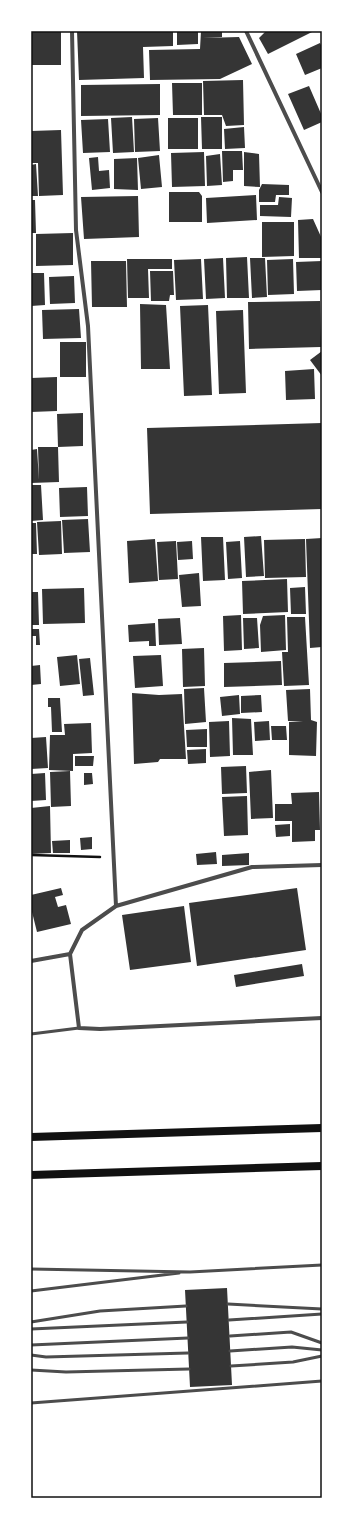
<svg xmlns="http://www.w3.org/2000/svg" width="353" height="1529" font-family="'Sofia Sans Condensed',sans-serif">
  <style>
    .building { fill: #353535 }
    .lines { fill: none; stroke-linecap: round; stroke-linejoin: round }
    .path { stroke: #111; stroke-width: 2.5 }
    .service { stroke: #4c4c4c; stroke-width: 3 }
    .minor { stroke: #4c4c4c; stroke-width: 4 }
    .secondary { stroke: #111; stroke-width: 8 }
    .neatline { fill: none; stroke: #111; stroke-width: 1.5 }
  </style>
  <rect width="100%" height="100%" fill="#fff"/>
  <!-- building -->
  <path class="building" d="M31,31H61V65H31Z
    M77,31H173V46L143,47L144,78L79,80Z
    M177,31H198V44L177,45Z
    M201,31H222V37L203,38L239,37L252,64L220,79L150,80L149,50L200,49Z
    M266,31H314L268,54L259,38Z
    M320,43L322,47V68L305,75L296,54Z
    M243,80L244,125L226,126L222,115H204L203,81Z
    M172,83H202V115H173Z
    M160,84V115L81,116V85Z
    M309,86L322,116V122L304,130L288,94Z
    M132,117L134,152L113,153L111,118Z
    M201,117H222V149H202Z
    M158,118L160,151L135,152L134,119Z
    M168,118H198V149H168Z
    M108,119L110,152L83,153L81,120Z
    M244,127L245,148L225,149L224,129Z
    M61,130L63,195L39,196L38,163H31V131Z
    M222,151H242L243,170H233V181L223,182Z
    M204,152L205,186L172,187L171,153Z
    M244,152L259,154L260,187L244,186Z
    M220,154L222,185L207,186L206,156Z
    M159,155L162,187L141,189L138,158Z
    M98,157L99,171L109,170L110,188L92,190L89,158Z
    M137,158L138,190L114,189V159Z
    M36,164L38,196H31V165Z
    M262,184L289,185V195H276L275,202H259V190Z
    M169,192H199L202,196V222H169Z
    M256,195L257,220L207,223L206,198Z
    M138,196L139,237L84,239L81,197Z
    M279,197L292,198L291,217L260,216V205H278Z
    M31,200H35L36,233H31Z
    M313,219L322,239V258H299L298,220Z
    M262,222H294V256L262,257Z
    M73,233V265L36,266V234Z
    M247,257L249,298H227L226,258Z
    M223,258L225,298L206,299L204,259Z
    M250,258H265L267,297L252,298Z
    M127,259H172V269H148L149,298H128Z
    M201,259L203,299L176,300L174,260Z
    M293,259L294,294L268,295L267,260Z
    M91,261H126L127,307H92Z
    M322,261V290L297,291L296,262Z
    M150,271H173L174,295H170L169,301H151Z
    M31,273H44L45,305L31,306Z
    M74,276L75,303L50,304L49,277Z
    M320,301L321,347L249,349L248,302Z
    M140,304L166,305L170,369H141Z
    M208,305L212,395L184,396L180,306Z
    M79,309L81,338L43,339L42,310Z
    M243,310L246,393L219,394L216,311Z
    M60,342H86V377H60Z
    M322,351V376L310,360Z
    M314,369L315,399L286,400L285,371Z
    M57,377V411L31,412V378Z
    M83,413V446L58,447L59,482L31,483V450L37,449L39,480L38,447H58L57,414Z
    M322,423V509L150,514L147,428Z
    M31,485H41L43,520L31,521Z
    M87,487L88,516L60,517L59,488Z
    M88,519L90,552L64,553L62,520Z
    M61,521L62,554L39,555L37,522Z
    M31,523H36L37,554H31Z
    M261,536L264,576L246,577L244,537Z
    M201,537H223L225,580L203,581Z
    M322,538V647L310,648L306,539Z
    M155,539L158,581L129,583L127,541Z
    M305,539L306,577L265,578L264,540Z
    M176,541L178,579L159,580L157,542Z
    M192,541L193,559L178,560L177,542Z
    M240,541L242,578L228,579L226,542Z
    M199,573L201,606L182,607L179,575Z
    M287,579L288,612L243,614L242,581Z
    M305,587L306,614H291L290,588Z
    M84,588L85,623L43,624L42,589Z
    M31,592H38L39,625H31Z
    M241,615L242,650L224,651L223,616Z
    M285,615L286,650L261,652L260,625L263,616Z
    M287,617H305L309,685L284,686L282,652H288Z
    M180,618L182,644L159,645L158,619Z
    M243,618H257L259,648L244,649Z
    M155,623L156,646H149V641L129,642L128,625Z
    M31,629H39L40,645H36V636H31Z
    M204,648L205,686L183,687L182,649Z
    M77,655L80,684L60,686L57,657Z
    M161,655L163,686L135,688L133,656Z
    M90,658L94,695L83,696L79,659Z
    M281,661L282,685L224,687V663Z
    M40,665L41,684L31,685V666Z
    M204,688L206,722L185,724L184,689Z
    M310,689L311,720L317,722L316,756L289,755V722L303,721H288L286,690Z
    M132,693L159,695L182,694L186,759H160L158,762L134,764Z
    M239,695L240,714L222,716L220,697Z
    M261,695L262,712L241,713V696Z
    M48,698H60L62,732H52L51,707H48Z
    M232,718L251,719L253,755H233Z
    M229,721L230,756L210,757L209,722Z
    M269,721L270,740L255,741L254,722Z
    M91,723L92,753L73,754V771L49,770L50,735H65L64,724Z
    M271,726H286L287,740H272Z
    M207,729V747H187L186,730Z
    M46,737L48,768L31,769V738Z
    M206,749V763L188,764L187,750Z
    M75,756H94L93,766H75Z
    M246,766L247,793L222,794L221,767Z
    M271,770L273,818L251,819L249,772Z
    M70,771L71,806L51,807L50,772Z
    M45,773L46,800L31,801V774Z
    M84,773H92L93,784L84,785Z
    M319,792L320,830H315V841L292,842V821H275V804H292L291,793Z
    M247,796L248,835L224,836L222,797Z
    M50,806L51,853L31,854V808Z
    M290,824V836L276,837L275,825Z
    M92,837V849L81,850L80,838Z
    M70,840V853H53L52,841Z
    M216,852L217,864L197,865L196,854Z
    M249,853V865L222,866V855Z
    M61,888L63,895L55,897L58,907L66,905L71,924L37,932L31,908V895Z
    M297,888L306,950L197,966L189,903Z
    M184,906L191,962L130,970L122,915Z
    M302,964L304,976L236,987L234,975Z
    M227,1288L232,1385L190,1387L185,1290Z"/>
  <g class="lines">
    <!-- path -->
    <path class="path" d="M31,855L100,857"/>
    <!-- service -->
    <path class="service" d="M31,1034L79,1028
      M31,1269L190,1272L322,1265
      M31,1291L179,1273
      M228,1304L322,1309
      M229,1320L322,1314
      M31,1322L100,1311L186,1306
      M31,1329L187,1322
      M230,1336L291,1332L322,1343
      M31,1345L188,1338
      M230,1351L292,1347L322,1350
      M31,1355L46,1357L188,1353
      M231,1366L293,1362L322,1356
      M31,1370L66,1372L189,1369
      M31,1403L322,1381"/>
    <!-- minor -->
    <path class="minor" d="M72,31L76,230L88,326L116,906
      M246,31L322,192
      M70,954L79,1028L100,1029L322,1018
      M31,961L70,954L82,930L116,906L252,867L322,865"/>
    <!-- secondary -->
    <path class="secondary" d="M31,1137L322,1128
      M31,1175L322,1166"/>
  </g>
  <!-- border -->
  <rect width="353" height="1529" fill="none" stroke="#ffffff" stroke-width="64"/>
  <rect x="32" y="32" width="289" height="1465" class="neatline"/>
</svg>
